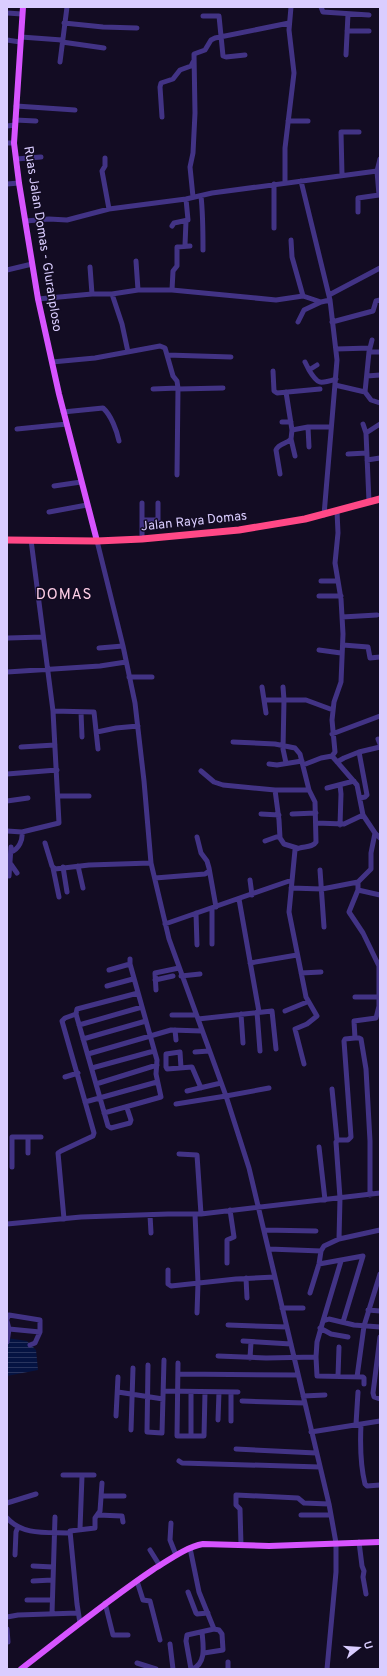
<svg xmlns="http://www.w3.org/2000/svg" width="387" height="1676" font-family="Overpass,sans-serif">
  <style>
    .water { fill: url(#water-rules) }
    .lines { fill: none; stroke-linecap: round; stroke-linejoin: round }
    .minor { stroke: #423385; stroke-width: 5 }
    .major { stroke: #d754ff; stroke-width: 6 }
    .highway { stroke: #ff4886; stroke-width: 7 }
    .labels { text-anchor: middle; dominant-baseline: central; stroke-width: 3; stroke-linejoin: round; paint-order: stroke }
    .street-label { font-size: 13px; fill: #dacdff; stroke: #130c23 }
    .quarter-label { font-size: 15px; letter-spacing: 1px; fill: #ffcfe7; stroke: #130c23 }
  </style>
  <defs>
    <pattern id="water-rules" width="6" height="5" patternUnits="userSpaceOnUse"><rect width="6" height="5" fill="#051342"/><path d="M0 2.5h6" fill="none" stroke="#29345e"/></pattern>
  </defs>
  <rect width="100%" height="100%" fill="#130c23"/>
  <!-- water -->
  <path class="water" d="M7,1338L27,1341L36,1350L38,1370L7,1376Z"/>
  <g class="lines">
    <!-- minor -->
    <path class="minor" d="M321,7L323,12L369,15
      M7,13L22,14
      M203,16H219L223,56L226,57L245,55
      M64,23L103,27L137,28
      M347,31H369
      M21,37L62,40
      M7,40L20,42
      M62,42L104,48
      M346,55L348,14
      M60,62L67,7
      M16,106L75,110
      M162,117L160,87L161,83L173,79L180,70L191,66L193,62
      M15,120L36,121
      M288,121H308
      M7,126L15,125
      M7,143H14
      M105,158V166L102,171L109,209
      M16,159L41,157
      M342,175L341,132H359
      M301,181L330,300L337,360L324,515
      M285,183V148L294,73L289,30L291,7
      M7,184L19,183
      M274,184V228
      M201,196C203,214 203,232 203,250
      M193,197L190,167L193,153L195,113L194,54L205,50L211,40L215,38L289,23
      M358,212V198L379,195L377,171L380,159
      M26,221L49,219L67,220L109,209L186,199L212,193L377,171
      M172,226L174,223L188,220L186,199
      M291,240L292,257L303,296
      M185,245L186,221
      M136,261L138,290
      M90,267L92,294
      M7,270L32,264
      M172,290L173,271L177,266V247L190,246
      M112,294L122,324L128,352
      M329,295L380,268
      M38,299L92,294H112L138,290H172L276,300L303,296L321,302L330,300
      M298,322L304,310L321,302
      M332,322L373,311L376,301L380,300
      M336,349L370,348
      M369,352H380
      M167,355L231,357
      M52,362L95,358L160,346L165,348L173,376L177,381L178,388L177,475
      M305,362L309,370
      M317,365L309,370C318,385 320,384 336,379
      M273,371L274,391L277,393L320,389
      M367,376L380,375
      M335,385L365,392L369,352L372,340
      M153,389L178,388
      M178,389L223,388
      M286,392L292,430
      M365,392L371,400L380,403
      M63,412L103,408C111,415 117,431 119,441
      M282,422H291
      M363,424L366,433
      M308,427L309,447
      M17,429L67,424
      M348,454L367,453
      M295,456L291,439L292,430L308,427H331
      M367,460L380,458
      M280,474L276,450C279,443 287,444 291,439
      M54,486L81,482
      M369,502L366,433L380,424
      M142,503V539
      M337,511L338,533L335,563L341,599L343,634L341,682L334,702L332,720L335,752L332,756L357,785L363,815L375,833L380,838
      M49,512L87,505
      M142,520H158V503
      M97,541L123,646L135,703L144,781L151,863L169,939L226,1096L249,1168L329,1504L336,1543V1572L327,1669
      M321,581H338
      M319,596H341
      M342,617L377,615
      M8,638L43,637
      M343,645L368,647L370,658L380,657
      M99,648L123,646
      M319,650L341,653
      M7,672L100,666L126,662
      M129,677H152
      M262,687L266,713
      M264,700H284L283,687
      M53,711L94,712L98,749
      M81,712L82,737
      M97,732L116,728L138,726
      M332,734L380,716
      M378,739L380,744
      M233,742L275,744L295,748L300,754L309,790L315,802L316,842C312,849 301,845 295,850L289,912L306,997L317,1016L307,1024L295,1029L304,1064
      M21,747L55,745
      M359,752L380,747
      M337,762L344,758L359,752L367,795L365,797L360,798
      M286,763L283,749L284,700H306L333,710
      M269,764L277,765L302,761
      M303,765L321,758L332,756
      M201,771L214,782L223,785L275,790H309
      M7,774L57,770
      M327,788L354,781
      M275,790L279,820L280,838L284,844L297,848
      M58,796H89
      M7,801L28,798
      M261,814L279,815
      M292,814L316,813
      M316,823L344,824L363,815
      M340,825L341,794L340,785
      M7,831L22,832L59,823L53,711L31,540
      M197,837L201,853L207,861L209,868L216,907
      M265,841L279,836
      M45,843L52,866L55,869L89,865L151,863
      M11,852C19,849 23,840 22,832
      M10,863L17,873
      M78,866L83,888
      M63,867L67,892
      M53,868L59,897
      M320,870L324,927
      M9,876L11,847
      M155,878L205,874L209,871
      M250,880L252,895
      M291,888L322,889L358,882
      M358,890L380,895
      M239,899L259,1012
      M212,908V944
      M196,913L197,945
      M165,924L292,880
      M250,963L297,955
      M109,970L130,964
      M301,973L321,972
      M181,976L200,974
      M155,980L173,976
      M107,986L133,979
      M156,990L155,973L179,968
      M355,997H379
      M285,1011L307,1002
      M257,1012L260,1051
      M76,1014L77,1009L138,993
      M241,1014L243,1043
      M172,1015H196
      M198,1019L272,1011L276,1049
      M79,1025L142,1007
      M175,1030L176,1040
      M355,1038H359L361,1039L366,1069L370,1141V1195
      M83,1039L146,1021
      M195,1052L209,1051
      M88,1054L171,1030L202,1031
      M92,1068L154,1051
      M181,1068L180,1052L166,1054V1067L167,1069L192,1067L201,1088
      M65,1077L78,1073
      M96,1084L157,1065
      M332,1089L337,1140
      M187,1091L221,1083
      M85,1102L157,1082
      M176,1104L226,1096L269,1088
      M104,1113L161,1097L156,1074L157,1060L130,964V959
      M28,1137V1153
      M319,1147L325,1200
      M179,1154L197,1155L201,1214
      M12,1167V1137H41
      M195,1214L198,1283L197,1313
      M150,1215L151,1233
      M64,1219L58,1153L61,1151L93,1136L94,1133L62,1021L65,1018L76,1014L108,1126L111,1128L130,1123L131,1120L127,1108
      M7,1224L81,1217L168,1214H201L380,1193
      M264,1230L316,1231
      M339,1239L340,1198L336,1142L338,1140H348L351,1137L344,1041L345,1039L355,1038L354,1021L376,1018L379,1006V966L363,933L349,912L358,890V882L371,869V853L375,833
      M269,1249L321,1251
      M227,1263V1240L234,1237L230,1210
      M319,1264L363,1256L343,1322
      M168,1270V1284L171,1286L236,1279L275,1277
      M246,1278L247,1298
      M310,1293L319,1264L321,1251L324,1246L339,1239L380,1230
      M282,1308H303
      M368,1310L380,1311
      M7,1319L9,1315L40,1320V1332L35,1343L30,1345
      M7,1321L9,1329L7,1342
      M323,1321L341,1261
      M228,1325L287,1327
      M320,1328L331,1334L348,1337
      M9,1329L40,1332
      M380,1337L373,1393L374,1397L380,1399
      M243,1341L291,1344
      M218,1356L266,1358L316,1357L317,1342L323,1321L329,1319L354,1325L380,1327
      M316,1357L317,1376L363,1377L364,1378V1384
      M250,1358L251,1342
      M178,1363L177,1436H204L205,1392
      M148,1365L147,1432L162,1433L164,1360
      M178,1374L298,1375
      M338,1376L339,1347
      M357,1377L364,1326L380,1274
      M163,1391L238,1392
      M118,1392L163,1399
      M231,1392V1421
      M303,1396L325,1395
      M242,1401L305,1403
      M116,1416L118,1377
      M218,1420L219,1392
      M356,1424L358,1392
      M361,1424C360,1445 360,1464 365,1484L367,1486L380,1485
      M131,1430L133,1368
      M311,1432L380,1421
      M191,1436V1392
      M236,1449L316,1453
      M179,1461L182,1463L320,1467
      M63,1475H94
      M101,1496H124
      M7,1503L36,1494
      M98,1515L122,1516L123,1522
      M301,1515H331
      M7,1518C23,1536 48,1532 70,1533
      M171,1523L170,1540L176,1555
      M80,1529L82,1476
      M359,1542L362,1566L364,1571L363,1577L366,1594
      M241,1545L240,1509L236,1505V1495L298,1498L304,1503L329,1504
      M190,1548L199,1592L214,1629
      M150,1550L160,1566
      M15,1555L16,1532L18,1527
      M33,1566L53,1567
      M33,1581L52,1580
      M137,1581L143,1600L150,1601L160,1640
      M188,1592L196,1613L197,1614L208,1613
      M27,1600H52
      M105,1603L113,1635H128
      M52,1614L55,1517
      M7,1617L18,1615L78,1613
      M80,1623L77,1604L70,1531L95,1528V1518L100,1511L102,1483
      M7,1629L8,1642
      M170,1644L173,1669
      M228,1662V1669
      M137,1663L156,1669
      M191,1669L186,1641L187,1635L214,1629L219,1630L222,1634L223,1650L204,1653
      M192,1669C207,1664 203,1644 202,1632"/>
    <!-- major -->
    <path class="major" d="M23,7L14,143L19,183L38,299L59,394L97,541
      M21,1669C65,1635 108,1600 154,1569C169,1560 186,1547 203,1544L269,1546L380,1542"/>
    <!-- highway -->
    <path class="highway" d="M7,540L97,541L142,539L239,530L305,519L380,499"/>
  </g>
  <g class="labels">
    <!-- street labels -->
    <g class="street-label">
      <text transform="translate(42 239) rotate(81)">Ruas Jalan Domas - Gluranploso</text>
      <text transform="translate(194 522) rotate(-6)">Jalan Raya Domas</text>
    </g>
    <!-- quarter labels -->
    <g class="quarter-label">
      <text x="64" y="595">DOMAS</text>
    </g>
  </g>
  <!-- border -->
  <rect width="387" height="1676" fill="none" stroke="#dacdff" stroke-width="16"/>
  <!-- north arrow -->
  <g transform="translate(359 1648) rotate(73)" stroke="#130c23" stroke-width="3" paint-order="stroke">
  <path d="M0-3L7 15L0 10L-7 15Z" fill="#dacdff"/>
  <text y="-6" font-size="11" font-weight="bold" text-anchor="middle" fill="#dacdff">U</text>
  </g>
</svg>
